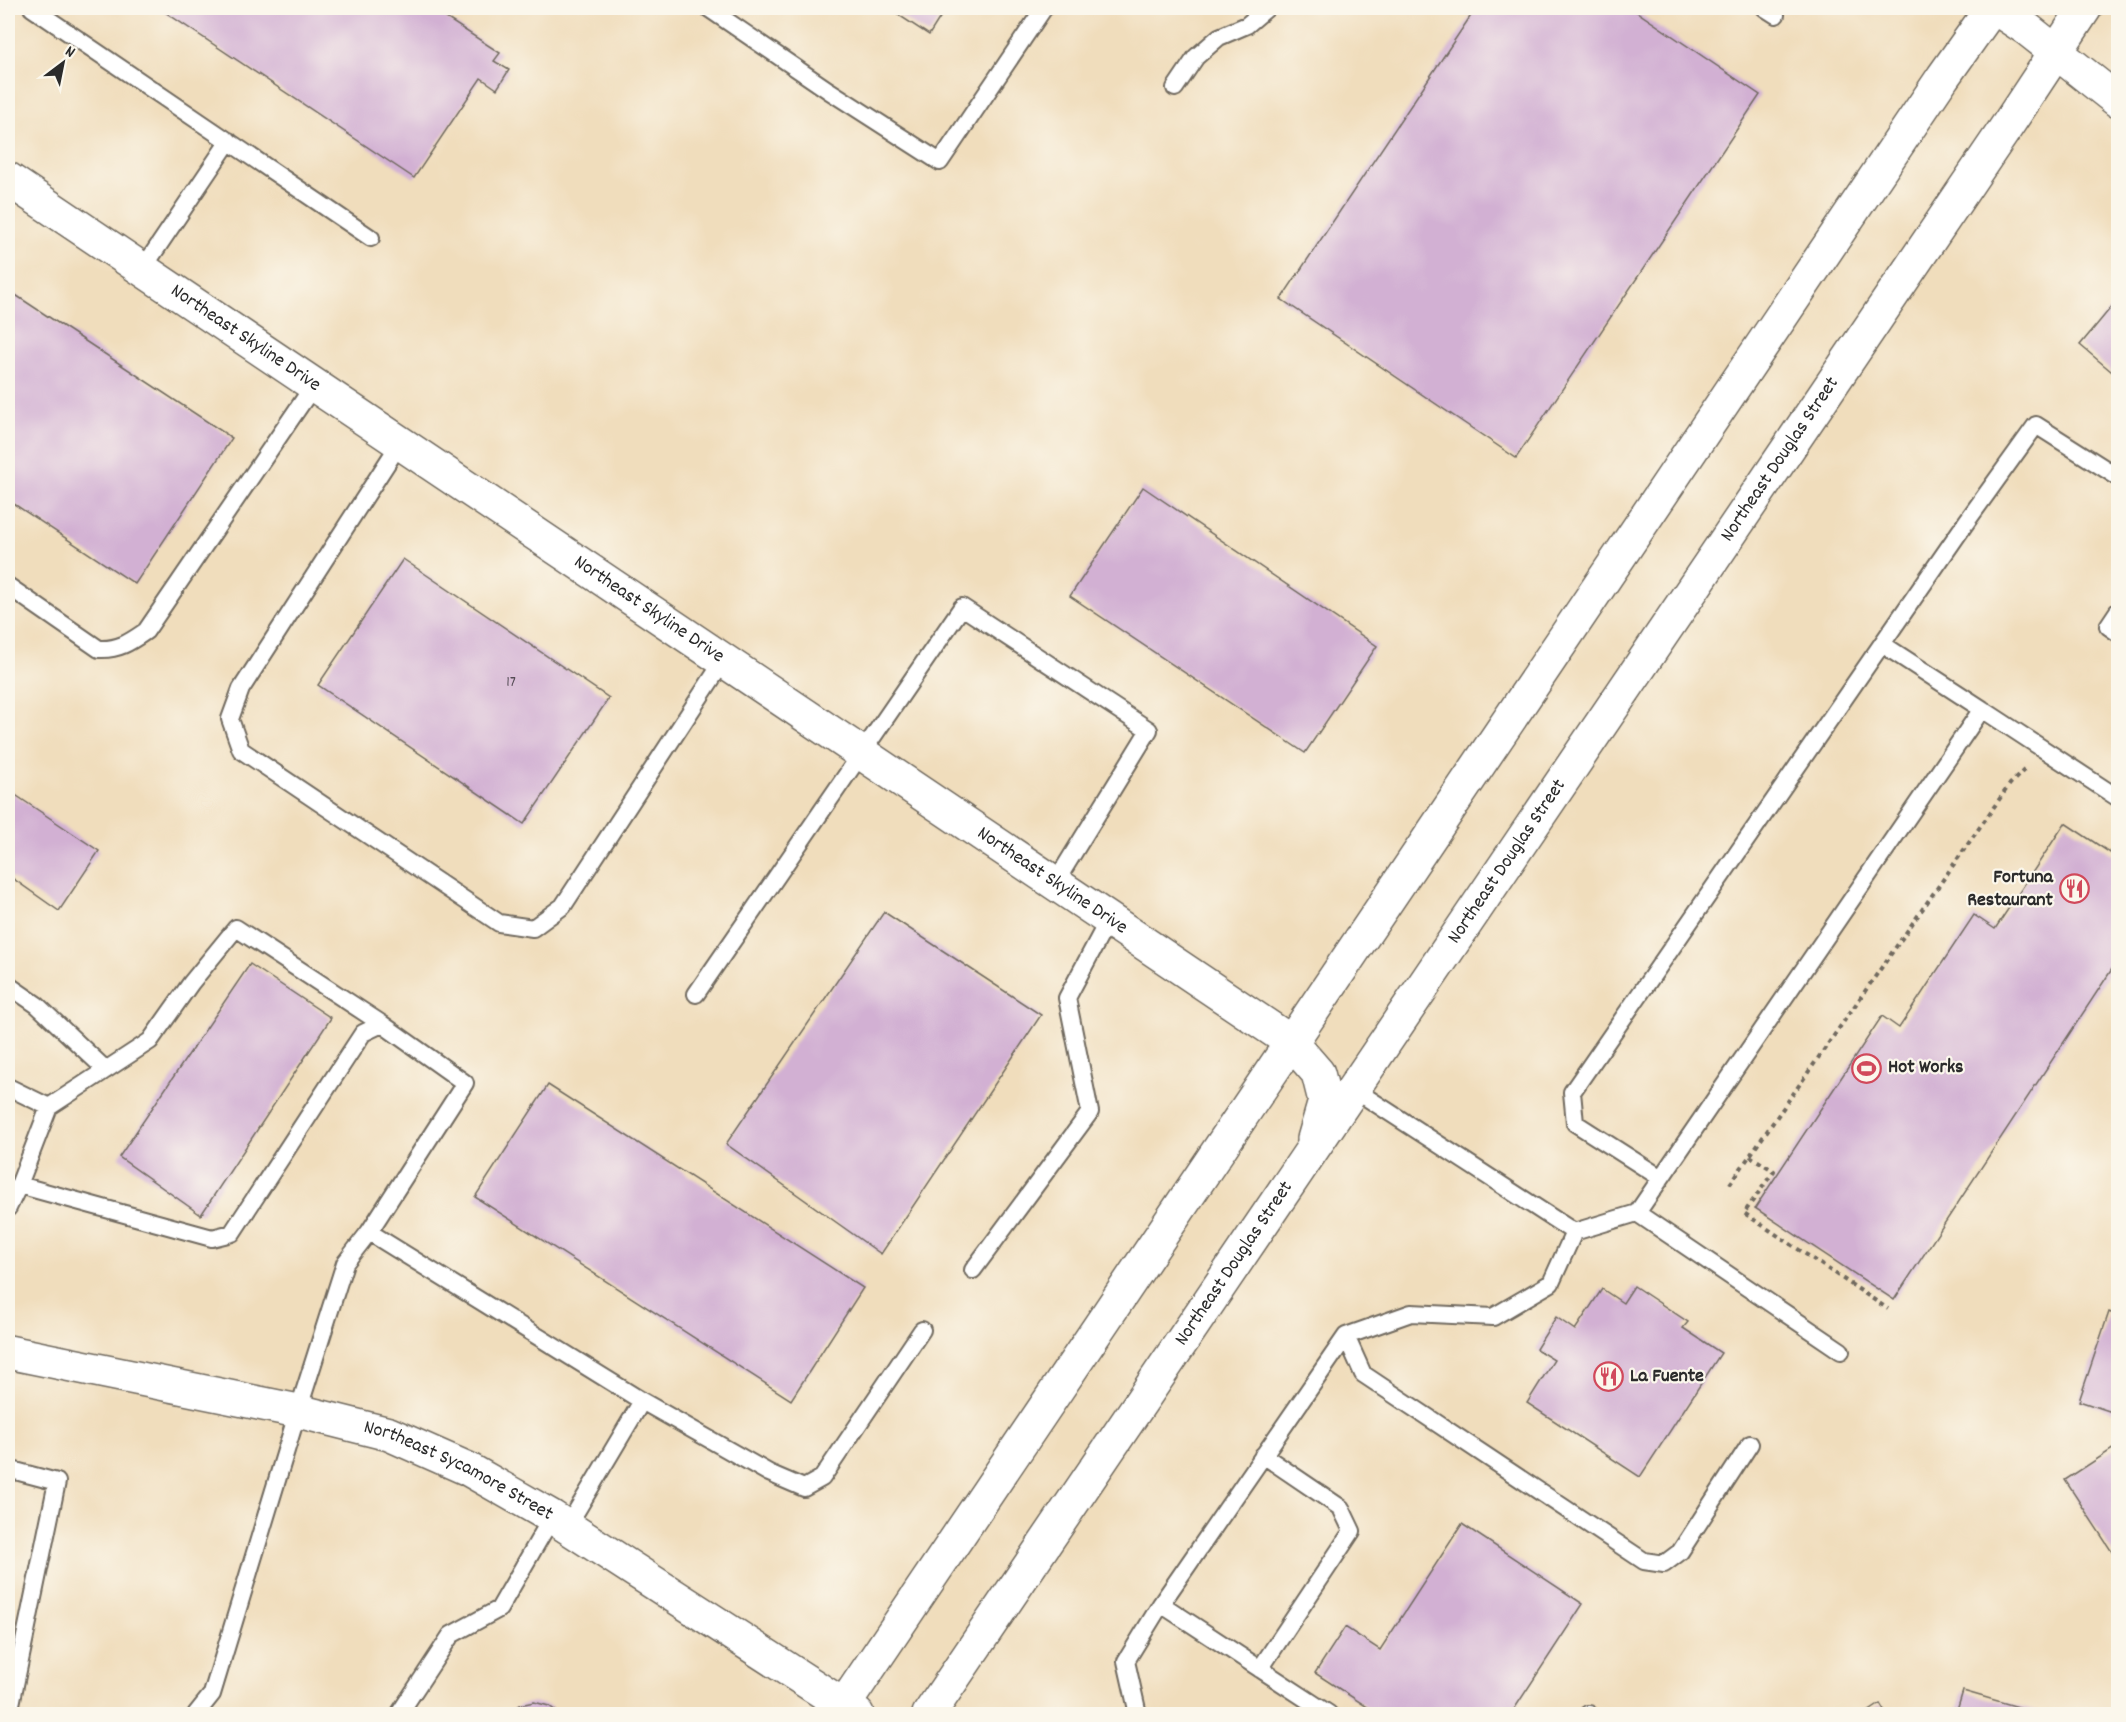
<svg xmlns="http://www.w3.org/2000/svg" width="2126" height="1722" font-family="Dekko,sans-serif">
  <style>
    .building { fill: #d2b0d3 }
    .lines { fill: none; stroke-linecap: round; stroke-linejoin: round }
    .service-casing { stroke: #70695e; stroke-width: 20 }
    .minor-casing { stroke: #70695e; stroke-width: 36 }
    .secondary-casing { stroke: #70695e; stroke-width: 36 }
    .path { stroke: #70695e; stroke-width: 4; stroke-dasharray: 4.5 4.5; stroke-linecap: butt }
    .service { stroke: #fff; stroke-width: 16 }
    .minor { stroke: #fff; stroke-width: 33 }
    .secondary { stroke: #fff; stroke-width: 33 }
    .labels { text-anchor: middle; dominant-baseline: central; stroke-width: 4.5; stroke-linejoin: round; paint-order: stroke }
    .number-label { font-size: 16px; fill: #554c55 }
    .street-label { font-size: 20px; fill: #2b2b2b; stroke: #fbf7ec }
    .poi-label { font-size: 20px; font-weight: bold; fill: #2b2b2b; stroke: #fbf7ec; text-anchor: start }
  </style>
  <rect width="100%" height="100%" fill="#fbf7ec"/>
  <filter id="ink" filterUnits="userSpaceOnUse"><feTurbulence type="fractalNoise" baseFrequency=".0167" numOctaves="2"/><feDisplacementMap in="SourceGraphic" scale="12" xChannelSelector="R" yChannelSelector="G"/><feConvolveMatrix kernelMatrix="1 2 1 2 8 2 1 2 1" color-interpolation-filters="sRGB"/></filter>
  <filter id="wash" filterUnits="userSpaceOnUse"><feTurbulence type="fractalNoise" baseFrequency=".008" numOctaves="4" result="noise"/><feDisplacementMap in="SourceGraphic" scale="24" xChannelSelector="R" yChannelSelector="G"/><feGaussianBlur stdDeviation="1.35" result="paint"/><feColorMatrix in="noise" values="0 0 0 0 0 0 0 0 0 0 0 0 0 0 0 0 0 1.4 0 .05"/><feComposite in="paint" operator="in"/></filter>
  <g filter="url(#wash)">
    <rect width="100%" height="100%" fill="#f0ddbc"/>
    <g id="blocks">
      <!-- building -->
      <path class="building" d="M159,8H431L500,53L494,61L509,70L497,89L481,78L414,178Z
        M888,8H946L929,35Z
        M1476,8H1631L1760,95L1516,458L1281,299Z
        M8,290L232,438L135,584L8,500Z
        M2118,299V377L2080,345Z
        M1143,487L1377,646L1305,753L1070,596Z
        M403,559L609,698L524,824L318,685Z
        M8,790L99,851L59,911L8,875Z
        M2065,823L2118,858V960L1894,1300L1755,1208L1882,1016L1899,1028L1974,915L1995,929Z
        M884,912L1041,1015L881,1254L726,1144Z
        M250,964L331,1018L201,1215L119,1157Z
        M548,1085L863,1288L791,1400L475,1197Z
        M1634,1286L1688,1322L1683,1328L1721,1353L1640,1477L1527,1403L1554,1360L1536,1349L1556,1317L1575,1330L1602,1289L1623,1303Z
        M2109,1312L2118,1316V1414L2079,1401Z
        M2114,1448L2118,1455V1552L2114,1555L2065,1480Z
        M1462,1524L1583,1604L1511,1714H1378L1315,1673L1345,1627L1380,1650Z
        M1963,1691L2043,1714H1956Z
        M534,1702L549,1706L560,1714H508L520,1705Z
        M1880,1704L1886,1714H1865Z"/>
    </g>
  </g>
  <g filter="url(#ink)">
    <use href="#blocks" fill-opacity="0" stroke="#70695e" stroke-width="1.5"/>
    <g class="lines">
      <defs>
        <path id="service" d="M32,8L371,238
          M708,8L828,90L940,162L1044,8
          M1765,8L1776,15
          M1175,88L1196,57L1219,37L1247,25L1267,8
          M142,270L229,141
          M400,443L241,689L230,719L241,750L499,923L533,928L563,906L724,660
          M8,586L99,649C119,650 130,642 146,631L314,385
          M2118,611L2108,626L2118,633
          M1882,644L1982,709
          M8,985L37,1005L106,1070
          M696,994L962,607L1149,730L1055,883
          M8,1087L49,1107
          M1355,1090L1574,1232
          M1661,1178L1575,1123L1572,1092L1967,521L2036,425L2118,477
          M19,1185L49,1107L150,1041L191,983L236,928L382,1024
          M8,1208L19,1185L212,1238L232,1233L363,1033L382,1024L465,1083L369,1232
          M1637,1213L1841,1351
          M973,1270L1090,1112L1067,998L1109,919
          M1346,1336L1363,1374L1644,1561L1664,1564L1680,1552L1750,1444
          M8,1469L57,1482L9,1714
          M567,1527L642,1401L769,1473L804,1488L822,1478L922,1330
          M1161,1604L1329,1714
          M1260,1669L1352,1531L1341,1508L1263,1455
          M196,1714L212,1694L298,1411L345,1263L369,1232L642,1401
          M399,1714L451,1635L499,1609L552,1517
          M1138,1714L1126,1661L1161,1604L1346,1336L1411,1313L1493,1317L1551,1283L1574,1232L1637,1213L1982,709L2118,798
          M1588,1714H1589"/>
        <g id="minor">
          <path d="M1995,8L2027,29L2118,101"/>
          <path id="s1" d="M8,179L1291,1042"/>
          <path id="s2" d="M8,1352L298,1411L389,1434L468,1469L552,1517L857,1714"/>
        </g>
        <g id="secondary">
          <path d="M1291,1042L1318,1073L1325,1101L1314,1139"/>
          <path d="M838,1714L1943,77L1992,8"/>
          <path id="s3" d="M929,1714L2007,126L2085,8"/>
        </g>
      </defs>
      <!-- service casing -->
      <use href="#service" class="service-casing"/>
      <!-- minor casing -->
      <use href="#minor" class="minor-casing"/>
      <!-- secondary casing -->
      <use href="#secondary" class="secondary-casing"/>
      <!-- path -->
      <path class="path" d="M1750,1156L1774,1171L1744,1213L1888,1309
        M1730,1184L2010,784L2024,770"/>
      <!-- service -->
      <use href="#service" class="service"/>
      <!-- minor -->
      <use href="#minor" class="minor"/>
      <!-- secondary -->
      <use href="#secondary" class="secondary"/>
    </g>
  </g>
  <!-- icons -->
  <defs>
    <symbol id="restaurant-ring" viewBox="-11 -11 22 22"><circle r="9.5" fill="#fbf7ec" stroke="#d1495b" stroke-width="1.5"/><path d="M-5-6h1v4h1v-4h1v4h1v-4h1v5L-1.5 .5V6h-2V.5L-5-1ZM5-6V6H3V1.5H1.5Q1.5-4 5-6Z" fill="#d1495b"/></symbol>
    <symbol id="stadium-ring" viewBox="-11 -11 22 22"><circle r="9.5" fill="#fbf7ec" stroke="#d1495b" stroke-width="1.5"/><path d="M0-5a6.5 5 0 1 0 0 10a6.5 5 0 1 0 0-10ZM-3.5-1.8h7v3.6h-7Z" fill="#d1495b"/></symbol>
  </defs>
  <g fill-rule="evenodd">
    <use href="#restaurant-ring" x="2058" y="872" width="33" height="33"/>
    <use href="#stadium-ring" x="1850" y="1052" width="33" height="33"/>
    <use href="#restaurant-ring" x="1592" y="1360" width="33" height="33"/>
  </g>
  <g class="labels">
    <!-- number labels -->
    <g class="number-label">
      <text x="511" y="682">17</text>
    </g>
    <!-- street labels -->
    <g class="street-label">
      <text stroke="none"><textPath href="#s1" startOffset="286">Northeast Skyline Drive</textPath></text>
      <text stroke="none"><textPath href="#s3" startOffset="1516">Northeast Douglas Street</textPath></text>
      <text stroke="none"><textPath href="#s1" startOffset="772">Northeast Skyline Drive</textPath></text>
      <text stroke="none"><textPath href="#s3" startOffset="1030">Northeast Douglas Street</textPath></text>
      <text stroke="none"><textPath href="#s1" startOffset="1258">Northeast Skyline Drive</textPath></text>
      <text stroke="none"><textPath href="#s3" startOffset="544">Northeast Douglas Street</textPath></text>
      <text stroke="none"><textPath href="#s2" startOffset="468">Northeast Sycamore Street</textPath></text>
    </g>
    <!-- poi labels -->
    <g class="poi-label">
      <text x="2053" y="878" text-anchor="end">Fortuna<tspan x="2053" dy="23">Restaurant</tspan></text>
      <text x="1888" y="1068">Hot Works</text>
      <text x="1630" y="1377">La Fuente</text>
    </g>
  </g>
  <!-- margin -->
  <rect width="2126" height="1722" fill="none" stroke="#fbf7ec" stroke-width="30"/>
  <!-- north arrow -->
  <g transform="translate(63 63) rotate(32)" stroke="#fbf7ec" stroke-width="4.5" paint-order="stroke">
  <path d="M0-4.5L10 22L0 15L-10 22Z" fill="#2b2b2b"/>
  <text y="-9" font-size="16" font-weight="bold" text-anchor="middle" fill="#2b2b2b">N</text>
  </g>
</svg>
